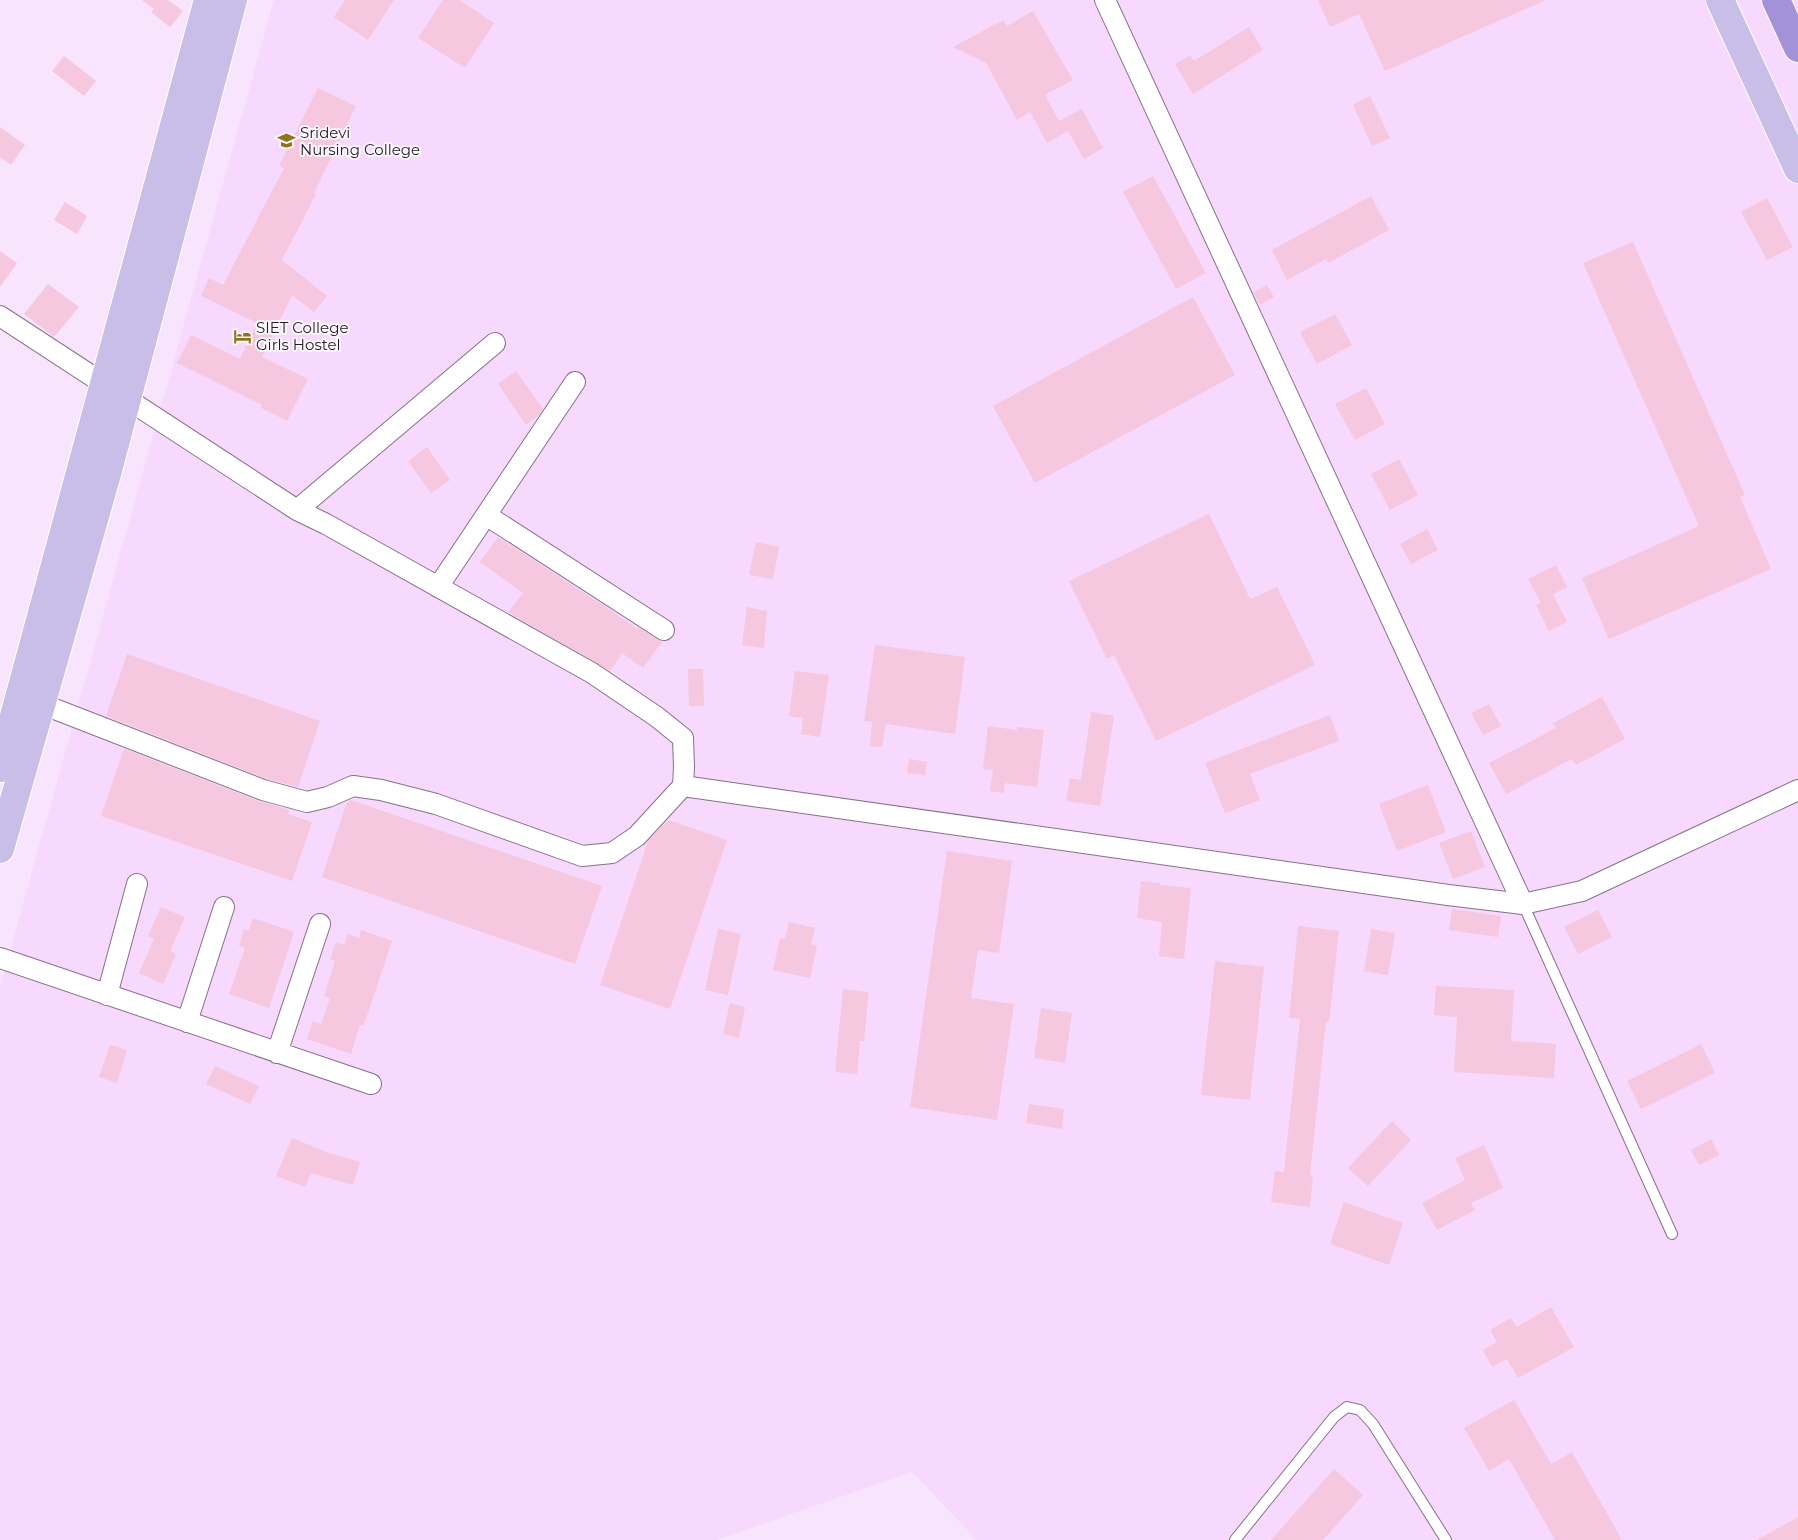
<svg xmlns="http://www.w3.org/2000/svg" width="1798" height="1540" font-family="Montserrat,sans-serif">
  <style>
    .built { fill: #f6d9fc }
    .building { fill: #f5c8df }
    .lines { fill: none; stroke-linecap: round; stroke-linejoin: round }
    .lane-casing { stroke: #86708b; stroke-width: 12 }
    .street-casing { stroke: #86708b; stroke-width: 22 }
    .primary-casing { stroke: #fff; stroke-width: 30 }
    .highway-casing { stroke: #fff; stroke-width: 30 }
    .lane { stroke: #fff; stroke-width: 10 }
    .street { stroke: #fff; stroke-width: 20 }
    .primary { stroke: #c8bee8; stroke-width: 28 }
    .highway { stroke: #a392d8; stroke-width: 28 }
    .labels { text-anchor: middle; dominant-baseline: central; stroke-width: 4; stroke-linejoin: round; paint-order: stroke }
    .poi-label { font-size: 15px; fill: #231b25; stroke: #fcf7fd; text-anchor: start }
  </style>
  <rect width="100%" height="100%" fill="#f8e4fc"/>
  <!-- built -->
  <path class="built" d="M274,0H1798V1540H977L912,1472L716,1540H0V987Z"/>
  <!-- building -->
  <path class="building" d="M142,0H168L183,11L170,27L151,12L154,9Z
    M345,0H394L368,40L334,17Z
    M443,0H459L494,23L465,68L418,38Z
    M1318,0H1546L1385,71L1359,14L1330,27Z
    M1033,11L1073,80L1045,95L1059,121L1082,109L1103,148L1084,159L1068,131L1047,143L1030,112L1017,120L986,63L953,47L1003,20L1007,26Z
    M1249,27L1263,50L1193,94L1175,64L1190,55L1194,61Z
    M64,56L96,81L84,96L52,71Z
    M318,88L356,106L314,193L316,194L282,260L327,296L314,312L292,295L262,357L308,379L287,421L261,408L262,405L177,363L191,335L240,359L257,323L201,296L209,278L223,285L284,168L279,166Z
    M1370,96L1390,138L1372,146L1353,105Z
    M0,127L25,145L11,165L0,157Z
    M1153,176L1206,273L1176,289L1123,192Z
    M1371,196L1389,230L1328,263L1326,259L1287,280L1272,250Z
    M1767,198L1793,247L1767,260L1741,212Z
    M65,202L87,216L77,234L54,220Z
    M1633,242L1745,495L1740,497L1771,569L1609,639L1582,578L1699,526L1583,263Z
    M0,251L17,263L0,287Z
    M48,284L79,307L54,337L24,314Z
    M1267,285L1274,297L1260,305L1253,292Z
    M1193,297L1235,375L1035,483L993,406Z
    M1335,314L1352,345L1317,364L1300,332Z
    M516,371L543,409L538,416L526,425L498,384Z
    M1366,388L1385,424L1355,440L1335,404Z
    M427,447L450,480L431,493L408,461Z
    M1399,459L1418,495L1390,510L1371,474Z
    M1209,514L1250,599L1277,587L1315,665L1156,741L1114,655L1107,659L1069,581Z
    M1427,529L1438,550L1411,564L1400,544Z
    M498,537L609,609L637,629L638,627L662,642L643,668L622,653L610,671L508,612L523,593L480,562Z
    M756,542L779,547L773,579L749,575Z
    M1556,565L1567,587L1553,594L1567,622L1549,631L1536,605L1541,603L1528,579Z
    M747,607L767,611L764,648L742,645Z
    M875,645L965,657L955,734L886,724L882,747L870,746L872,722L864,721Z
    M127,654L320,721L298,787L267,779L106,716Z
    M688,669H703L704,706H689Z
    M795,671L829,675L820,737L801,734L803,718L789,716Z
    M1602,697L1625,739L1576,765L1572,759L1506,794L1489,763L1556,728L1553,723Z
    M1489,704L1501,726L1483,735L1471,713Z
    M1091,712L1114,716L1100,806L1066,801L1070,778L1081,780Z
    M1330,715L1339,741L1250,774L1260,800L1225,813L1205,763Z
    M988,726L1017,730V727L1044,730L1037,787L1005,783L1004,793L990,791L993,770L983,769Z
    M124,749L259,801L290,810L288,814L312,822L292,881L101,816Z
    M909,759L927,762L925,775L907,773Z
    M1428,785L1446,832L1397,851L1379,804Z
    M351,800L602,886L575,964L322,877L347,802Z
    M668,820L727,840L670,1009L600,985L648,841Z
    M1471,831L1485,867L1453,879L1439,843Z
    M947,851L1012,861L999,953L978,950L971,998L1014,1004L997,1120L910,1107Z
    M1141,881L1160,883V885L1191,888L1184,959L1159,956L1162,922L1137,918Z
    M161,907L185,917L170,951L176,954L163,984L139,973L154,939L148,936Z
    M1452,909L1501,916L1498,937L1449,930Z
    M1598,910L1612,937L1578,954L1564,927Z
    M253,918L294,932L269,1008L229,994L245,948L239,946L244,929L249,931Z
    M789,922L815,928L811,944L817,946L810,978L773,970L780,938L785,939Z
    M1298,926L1339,931L1329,1022H1326L1310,1175H1313L1310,1207L1271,1202L1275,1171L1284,1172L1300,1019L1289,1018Z
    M718,929L741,934L728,995L705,990Z
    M1371,929L1395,933L1388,975L1364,971Z
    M361,930L392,941L369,1010L363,1026L360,1025L351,1054L307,1039L313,1021L321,1024L330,998L324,996L335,961L330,959L336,942L344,945L348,934L359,938Z
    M1215,961L1264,967L1250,1100L1201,1095Z
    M1436,986L1514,990L1511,1041L1556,1044L1554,1078L1454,1072L1457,1017L1434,1015Z
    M843,989L869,992L864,1041H860L857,1074L835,1072Z
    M730,1003L745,1007L739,1038L723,1034Z
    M1041,1008L1072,1013L1065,1063L1034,1058Z
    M1701,1044L1715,1073L1641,1109L1627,1081Z
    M110,1045L127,1050L117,1083L99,1077Z
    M215,1066L259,1086L250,1104L206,1084Z
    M1029,1104L1064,1109L1062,1129L1026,1123Z
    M1392,1121L1411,1140L1368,1186L1348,1168Z
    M292,1138L329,1153L360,1162L353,1185L311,1173L305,1187L276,1176Z
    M1711,1139L1719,1155L1699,1165L1691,1150Z
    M1484,1145L1503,1188L1471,1203L1475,1210L1437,1230L1422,1203L1465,1180L1455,1158Z
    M1344,1202L1403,1223L1389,1265L1330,1244Z
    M1551,1307L1574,1347L1518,1378L1507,1359L1492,1367L1483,1350L1497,1342L1490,1330L1511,1318L1517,1327Z
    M1514,1400L1551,1464L1572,1452L1622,1540H1555L1509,1459L1489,1471L1464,1428Z
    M1334,1469L1363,1495L1323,1540H1271Z
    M1798,1517V1540H1757Z"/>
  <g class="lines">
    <defs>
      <path id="lane" d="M1523,904L1672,1234
        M1235,1540L1334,1417L1347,1407L1360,1410L1373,1424L1446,1540"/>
      <path id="street" d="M1105,0L1523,904
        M0,316L297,510L326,524L592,673L657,717L683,738L684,767L683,786L637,836L612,853L582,856L436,804L381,790L353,786L328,797L307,802L263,790L29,699
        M297,510L495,343
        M486,515L664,630
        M438,587L575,382
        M683,786L1448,895L1523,904L1582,891L1798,790
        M0,958L371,1084
        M107,995L137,884
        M187,1022L224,907
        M277,1053L320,924"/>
      <path id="primary" d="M1720,0L1798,169
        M0,768L208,0
        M0,849L107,474L233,0"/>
      <path id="highway" d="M1776,0L1798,48"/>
    </defs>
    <!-- lane casing -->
    <use href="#lane" class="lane-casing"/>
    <!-- street casing -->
    <use href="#street" class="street-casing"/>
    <!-- primary casing -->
    <use href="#primary" class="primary-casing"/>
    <!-- highway casing -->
    <use href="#highway" class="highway-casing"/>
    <!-- lane -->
    <use href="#lane" class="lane"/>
    <!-- street -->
    <use href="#street" class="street"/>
    <!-- primary -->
    <use href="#primary" class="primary"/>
    <!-- highway -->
    <use href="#highway" class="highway"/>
  </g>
  <!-- icons -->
  <defs>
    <symbol id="university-bare" viewBox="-9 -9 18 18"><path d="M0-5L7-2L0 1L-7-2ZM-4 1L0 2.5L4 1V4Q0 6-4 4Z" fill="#92751b" stroke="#fcf7fd" stroke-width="2.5" paint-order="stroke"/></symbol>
    <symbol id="hotel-bare" viewBox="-9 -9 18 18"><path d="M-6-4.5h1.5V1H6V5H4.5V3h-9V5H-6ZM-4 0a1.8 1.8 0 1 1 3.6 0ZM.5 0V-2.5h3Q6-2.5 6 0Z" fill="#92751b" stroke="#fcf7fd" stroke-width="2.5" paint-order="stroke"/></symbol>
  </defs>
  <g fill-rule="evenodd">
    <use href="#university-bare" x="274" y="128" width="25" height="25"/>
    <use href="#hotel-bare" x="230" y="324" width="25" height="25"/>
  </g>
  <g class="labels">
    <!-- poi labels -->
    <g class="poi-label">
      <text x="300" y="132">Sridevi<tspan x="300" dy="17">Nursing College</tspan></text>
      <text x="256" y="327">SIET College<tspan x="256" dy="17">Girls Hostel</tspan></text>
    </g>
  </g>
</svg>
